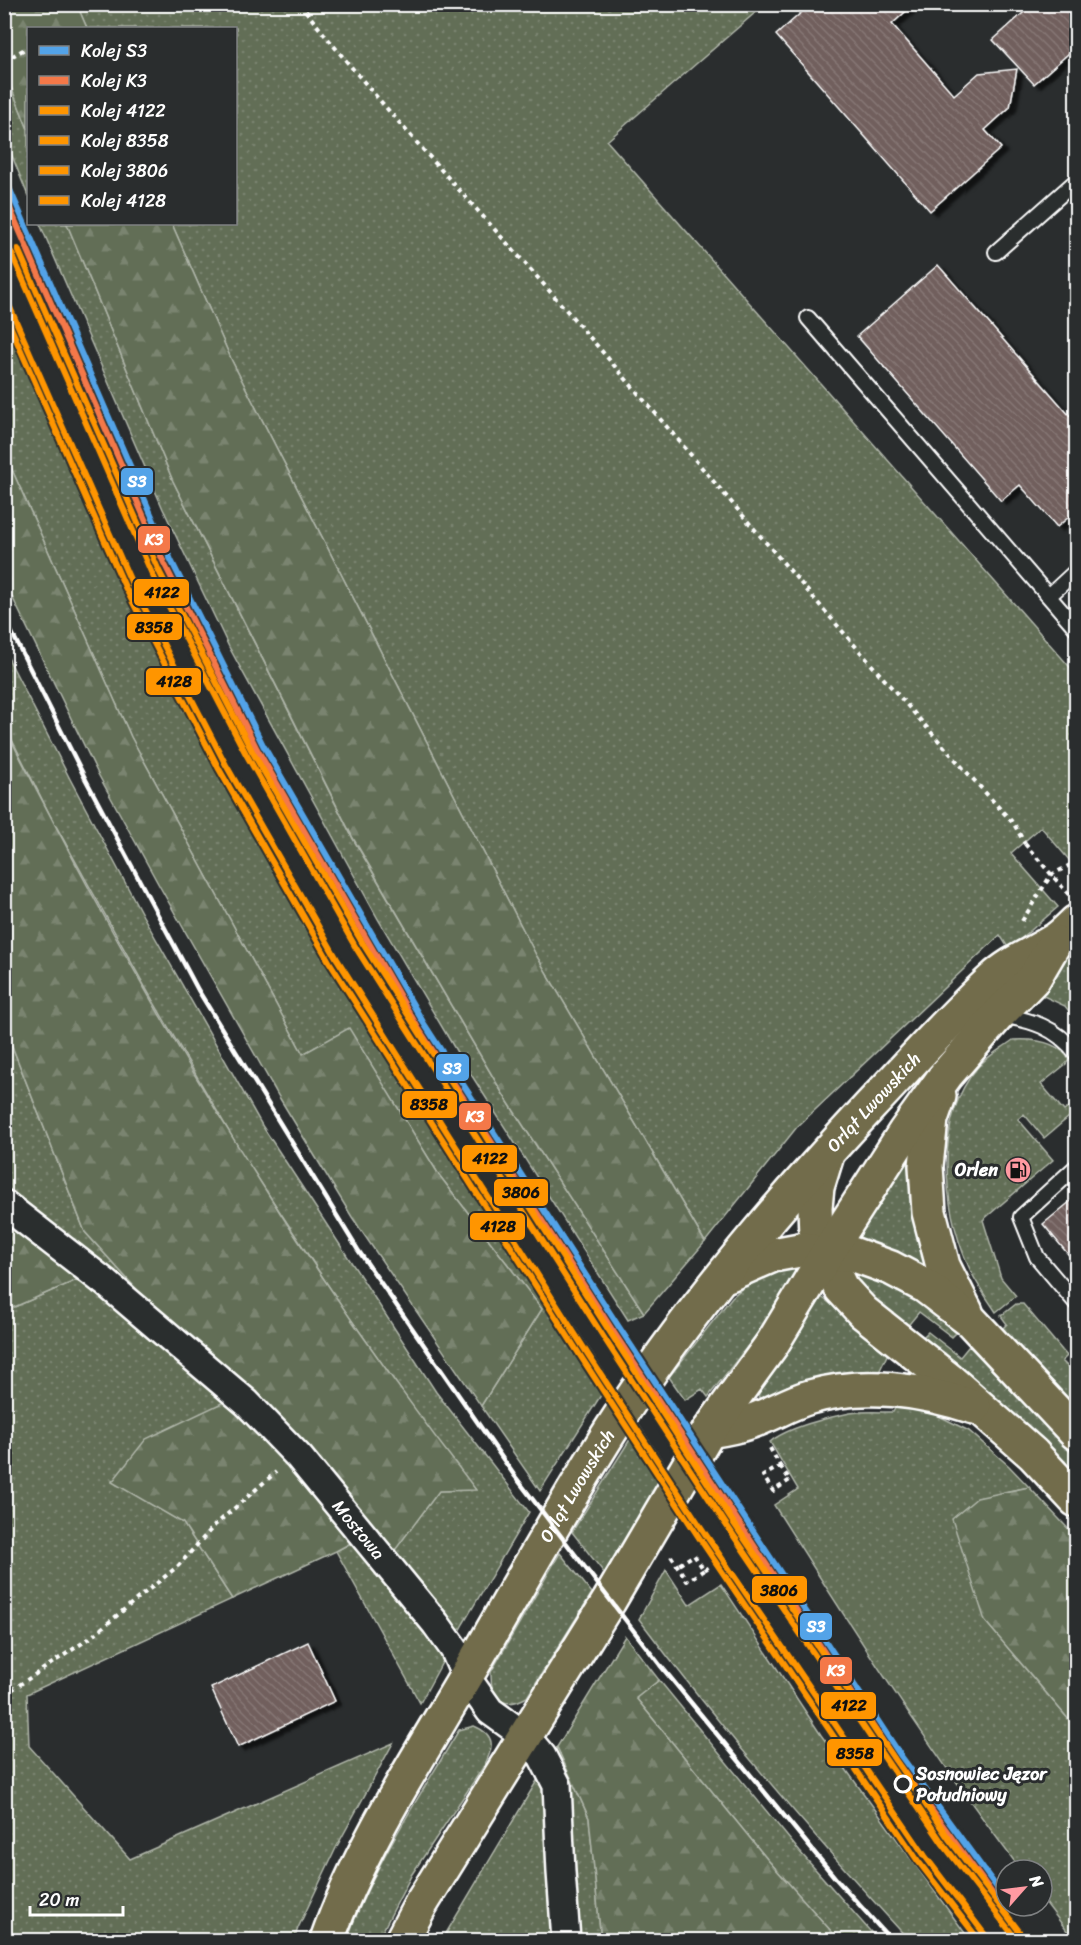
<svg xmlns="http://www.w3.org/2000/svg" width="1081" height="1945" font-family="Sriracha,sans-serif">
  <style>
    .grass { fill: url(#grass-dots); stroke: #b0b6aa; stroke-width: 1.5 }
    .forest { fill: url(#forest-firs); stroke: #b0b6aa; stroke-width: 1.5 }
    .building { fill: url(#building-back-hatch); stroke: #fff; stroke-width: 1.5; filter: url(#shadow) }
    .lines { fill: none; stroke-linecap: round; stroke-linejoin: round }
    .lane-casing { stroke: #fff; stroke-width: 18 }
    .street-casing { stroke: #fff; stroke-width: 32 }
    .primary-casing { stroke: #fff; stroke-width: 38 }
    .path { stroke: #fff; stroke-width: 4; stroke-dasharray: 4.5 4.5; stroke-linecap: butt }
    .lane { stroke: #2a2d2e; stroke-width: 14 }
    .street { stroke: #2a2d2e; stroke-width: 27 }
    .primary { stroke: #726c4b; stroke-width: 33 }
    .rail { stroke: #fff; stroke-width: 4.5 }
    .path-bridge { stroke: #fff; stroke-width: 4; stroke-dasharray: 4.5 4.5; stroke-linecap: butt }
    .rail-1-casing { stroke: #2a2d2e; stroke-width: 10 }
    .rail-2-casing { stroke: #2a2d2e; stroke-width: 10 }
    .rail-3-casing { stroke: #2a2d2e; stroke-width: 10 }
    .rail-4-casing { stroke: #2a2d2e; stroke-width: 10 }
    .rail-5-casing { stroke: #2a2d2e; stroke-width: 10 }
    .rail-6-casing { stroke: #2a2d2e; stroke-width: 10 }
    .rail-1 { stroke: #53a3e8; stroke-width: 6 }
    .rail-2 { stroke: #f47848; stroke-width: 6 }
    .rail-3 { stroke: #ff9500; stroke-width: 6 }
    .rail-4 { stroke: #ff9500; stroke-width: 6 }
    .rail-5 { stroke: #ff9500; stroke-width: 6 }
    .rail-6 { stroke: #ff9500; stroke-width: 6 }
    .stop-dot { fill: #2a2d2e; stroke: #fff; stroke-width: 3 }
    .labels { text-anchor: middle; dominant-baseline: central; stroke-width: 6; stroke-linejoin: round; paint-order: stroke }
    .street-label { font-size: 18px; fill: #fff; stroke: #2a2d2e }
    .poi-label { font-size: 18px; font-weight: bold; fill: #fff; stroke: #2a2d2e; text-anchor: end }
    .stop-label { font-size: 18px; font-weight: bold; fill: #fff; stroke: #2a2d2e; text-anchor: start }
    .line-badge { stroke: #2a2d2e; stroke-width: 2 }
    .badge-label { font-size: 16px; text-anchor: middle; font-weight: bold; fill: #fff }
    .pale-badge-label { font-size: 16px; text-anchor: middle; font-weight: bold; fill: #111 }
  </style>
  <defs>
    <pattern id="grass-dots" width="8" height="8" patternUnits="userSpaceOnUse" patternTransform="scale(1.5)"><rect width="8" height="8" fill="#626e56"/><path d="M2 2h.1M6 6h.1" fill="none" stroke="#7a846f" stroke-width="1.8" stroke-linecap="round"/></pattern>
    <pattern id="forest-firs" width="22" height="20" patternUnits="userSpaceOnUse" patternTransform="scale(1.5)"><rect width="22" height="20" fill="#626e56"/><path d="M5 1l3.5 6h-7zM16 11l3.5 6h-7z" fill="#7a846f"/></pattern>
    <pattern id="building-back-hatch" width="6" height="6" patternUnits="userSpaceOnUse" patternTransform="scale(1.5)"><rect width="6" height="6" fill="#715f5d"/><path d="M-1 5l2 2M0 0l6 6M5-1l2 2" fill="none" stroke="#867775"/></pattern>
    <filter id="shadow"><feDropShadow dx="6" dy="4" stdDeviation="1.5" flood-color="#0009"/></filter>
  </defs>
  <rect width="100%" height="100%" fill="#2a2d2e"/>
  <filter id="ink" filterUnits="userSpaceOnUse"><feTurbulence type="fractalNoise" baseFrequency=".0167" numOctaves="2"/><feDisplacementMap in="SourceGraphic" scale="12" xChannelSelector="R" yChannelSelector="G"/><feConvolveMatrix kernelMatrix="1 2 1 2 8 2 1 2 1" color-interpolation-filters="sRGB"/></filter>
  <g filter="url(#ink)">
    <!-- grass -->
    <path class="grass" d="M77,5H764L607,141L1076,674V868L1041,827L1011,853L1058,907L1009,949L1000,935L797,1127L705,1242L536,955L232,361L172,224H236V28H87Z
      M4,77H7L28,129V196L5,138Z
      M40,224H67L173,481L353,839L503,1094L644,1313L628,1320L458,1054L378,919L229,647L163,509Z
      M4,296L138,600L280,860L373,1017L459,1156L554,1294L610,1381L540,1491L481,1406L542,1309L439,1175L349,1029L303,1054L131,737L5,454Z
      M4,650L70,779L143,916L263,1127L436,1392L529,1512L463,1624L420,1703L336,1551L371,1532L390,1556L439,1491L475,1489L436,1440L343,1308L242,1154L145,987L50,815L5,726Z
      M1076,947V1020L1065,1006L1035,992Z
      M1013,1040C1032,1039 1059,1041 1069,1060L1066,1064L1041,1084L1064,1111L1076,1102V1114L1075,1112L1044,1138L1024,1114L1018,1119L1053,1160L983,1220L1001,1278L1016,1296L996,1312C986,1297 975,1282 968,1265C943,1207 934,1119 977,1068C986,1057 1001,1049 1013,1040Z
      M4,1042L12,1046L85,1232L159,1314L244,1392L112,1481L183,1523L232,1599L27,1694L29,1746L130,1859L393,1743L336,1848L298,1928L294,1940H5V1311L83,1277L5,1214Z
      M907,1151L910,1156V1173L927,1266L926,1268L853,1238Z
      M795,1260L802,1270L761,1329L708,1397L702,1389L685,1400L669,1377L732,1297L757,1276Z
      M846,1267L898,1284L931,1309L956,1333L952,1337L919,1312L906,1328L859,1292Z
      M820,1296L890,1349L879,1372L834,1374L787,1386L762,1399L755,1395Z
      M1016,1304H1023L1067,1356L1062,1361L1068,1367L1074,1363L1076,1367V1406L1002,1329L1007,1324L1001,1316Z
      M928,1332L960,1357L969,1346L1076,1458V1477C1027,1428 978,1379 922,1338Z
      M897,1405L937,1415L969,1431L1009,1466L1029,1487L1004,1492L985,1621L1076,1728V1940H1074L1042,1898V1870H1021C932,1753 852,1629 774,1505L798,1489L770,1442C786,1428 829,1417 850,1413C864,1411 879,1412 893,1412Z
      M639,1425L667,1468L605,1574L572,1532Z
      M560,1553L592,1593L527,1697C502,1711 490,1698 491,1672Z
      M666,1570L689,1605L721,1584L821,1735L970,1940H909C815,1838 723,1731 639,1619Z
      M659,1680L800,1852L878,1940H839L767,1859L636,1698Z
      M474,1726C496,1735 494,1747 484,1766L412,1874L378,1940H347C371,1870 413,1807 451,1743L459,1730Z
      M557,1747L589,1818L601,1940H442Z"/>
    <!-- forest -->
    <path class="forest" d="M5,4L77,5L87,28H28V129L7,77H5Z
      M67,224H172L232,361L536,955L705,1242L644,1313L503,1094L353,838L173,481Z
      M5,454L131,737L303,1054L349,1028L439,1175L542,1309L481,1406L352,1217L279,1097L160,887L98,774L5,582Z
      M4,726C139,993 292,1254 476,1490L439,1491L390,1557L371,1532L336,1551L232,1599L183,1523L112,1482L146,1439L243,1393L159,1314L85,1232L12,1046L5,1042Z
      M5,1214L84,1277L5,1311Z
      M1029,1487L1076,1537V1728L985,1621L952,1519L977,1498Z
      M625,1636L659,1680L636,1698L767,1859L839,1940H601L589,1818L557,1747Z"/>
    <!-- building -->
    <path class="building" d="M811,4H914L892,24L954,95L979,73L1017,69L1010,107L985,130L1001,148L930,211L776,35Z
      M1033,4H1077V46L1034,84L993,40Z
      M938,265L1077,424V510L1057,527L1020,485L1001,501L857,336Z
      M1077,1196V1265L1043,1224Z
      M308,1642L335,1701L238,1747L211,1688Z"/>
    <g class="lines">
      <defs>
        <path id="lane" d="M996,252L1076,181
          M808,318L1076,628
          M1049,596L1076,571
          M1000,1015C1031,1020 1056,1027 1076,1053
          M1076,1167L1021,1217L1037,1257L1076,1303"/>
        <g id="street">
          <path id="s1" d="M4,1204L106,1283L247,1403L299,1457L436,1624L454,1649L466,1677L490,1711L525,1736L542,1756L557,1785L561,1872L566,1940"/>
        </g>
        <g id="primary">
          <path d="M939,1096L931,1119L926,1166L929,1212L943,1266L966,1312"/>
          <path d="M826,1158L817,1187L815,1207L816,1236L841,1288L863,1312L949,1380L1033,1454L1076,1500"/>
          <path d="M727,1275L773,1255L805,1249L826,1255L852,1254L891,1268L925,1286L971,1321L1076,1433"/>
          <path d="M709,1431C721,1429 734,1427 746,1423C768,1417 788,1403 810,1397C865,1381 921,1390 974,1407"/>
          <path id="s2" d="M327,1940C360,1845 423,1751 474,1663C519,1585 563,1506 611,1430C686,1313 777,1206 871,1105C911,1063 949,1019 992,980C1011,962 1035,953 1057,939C1064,934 1070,928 1076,922"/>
          <path d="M402,1940L421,1904L609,1601L709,1431L772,1344L826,1255L905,1132L946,1075L998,1015L1034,978L1055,942"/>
        </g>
      </defs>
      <!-- lane casing -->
      <use href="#lane" class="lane-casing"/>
      <!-- street casing -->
      <use href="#street" class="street-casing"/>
      <!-- primary casing -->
      <use href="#primary" class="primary-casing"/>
      <!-- path -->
      <path class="path" d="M300,4C388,116 487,218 580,326C724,492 865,662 1014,824L1025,844
        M4,61L28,47
        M1022,921L1051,875L1076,862
        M770,1448L780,1466
        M780,1466L790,1480L773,1491L763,1476Z
        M671,1556L687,1581L704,1570L694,1555L677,1566
        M704,1570L709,1567
        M4,1695L90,1638L126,1608L178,1566L215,1525L276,1472"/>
      <!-- lane -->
      <use href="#lane" class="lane"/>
      <!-- street -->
      <use href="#street" class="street"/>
      <!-- primary -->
      <use href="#primary" class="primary"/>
      <!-- rail -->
      <path class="rail" d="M4,617L86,780L198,990L358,1250L514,1475L660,1665L837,1880L891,1940"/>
      <!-- path-bridge -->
      <path class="path-bridge" d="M1025,844L1076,903"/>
      <defs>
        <path id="rail-1" d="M4,176L171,560L263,745L423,1022L619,1327L901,1756L1006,1900"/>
        <path id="rail-2" d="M4,195L164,563L257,749L417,1026L613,1331L895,1760L1000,1904"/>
        <path id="rail-3" d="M11,252L152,574L246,754L356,948L608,1344L725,1523L943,1844L1013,1935"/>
        <path id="rail-4" d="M4,294L132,584L226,765L337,959L589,1356L706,1535L925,1856L989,1940"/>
        <path id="rail-5" d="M18,249L159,571L252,751L363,944L615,1340L731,1519L949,1839L1019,1931"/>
        <path id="rail-6" d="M4,312L125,587L219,769L330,963L583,1360L700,1539L918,1861L979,1940"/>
      </defs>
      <!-- rail-1 casing -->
      <use href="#rail-1" class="rail-1-casing"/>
      <!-- rail-2 casing -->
      <use href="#rail-2" class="rail-2-casing"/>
      <!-- rail-3 casing -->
      <use href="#rail-3" class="rail-3-casing"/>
      <!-- rail-4 casing -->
      <use href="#rail-4" class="rail-4-casing"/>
      <!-- rail-5 casing -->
      <use href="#rail-5" class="rail-5-casing"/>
      <!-- rail-6 casing -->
      <use href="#rail-6" class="rail-6-casing"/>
      <!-- rail-1 -->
      <use href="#rail-1" class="rail-1"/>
      <!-- rail-2 -->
      <use href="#rail-2" class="rail-2"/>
      <!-- rail-3 -->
      <use href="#rail-3" class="rail-3"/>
      <!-- rail-4 -->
      <use href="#rail-4" class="rail-4"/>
      <!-- rail-5 -->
      <use href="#rail-5" class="rail-5"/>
      <!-- rail-6 -->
      <use href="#rail-6" class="rail-6"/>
    </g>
  </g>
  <!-- icons -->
  <defs>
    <symbol id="fuel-disc" viewBox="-11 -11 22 22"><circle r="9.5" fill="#ff9aa2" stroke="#2a2d2e"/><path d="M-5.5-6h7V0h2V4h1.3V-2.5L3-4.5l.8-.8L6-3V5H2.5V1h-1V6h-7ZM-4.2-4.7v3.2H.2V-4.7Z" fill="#111"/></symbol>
  </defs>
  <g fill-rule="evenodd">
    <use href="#fuel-disc" x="1003" y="1155" width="30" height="30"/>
  </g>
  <!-- markers -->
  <circle class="stop-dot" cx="903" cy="1784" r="8"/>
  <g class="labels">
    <!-- street labels -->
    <g class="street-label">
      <text stroke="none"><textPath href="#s2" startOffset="1005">Orląt Lwowskich</textPath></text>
      <text stroke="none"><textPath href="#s2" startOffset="519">Orląt Lwowskich</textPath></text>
      <text stroke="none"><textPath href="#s1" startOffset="483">Mostowa</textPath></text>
    </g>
    <!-- poi labels -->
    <g class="poi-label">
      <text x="998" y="1170">Orlen</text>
    </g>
    <!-- stop labels -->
    <g class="stop-label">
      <text x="916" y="1774">Sosnowiec Jęzor<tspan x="916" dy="21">Południowy</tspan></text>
    </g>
  </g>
  <g class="line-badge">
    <rect x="120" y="467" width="34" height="29" rx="6" fill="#53a3e8"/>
    <rect x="137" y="525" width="34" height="29" rx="6" fill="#f47848"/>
    <rect x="133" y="578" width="57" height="29" rx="6" fill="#ff9500"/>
    <rect x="126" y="613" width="57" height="28" rx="6" fill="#ff9500"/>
    <rect x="145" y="667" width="57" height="29" rx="6" fill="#ff9500"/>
    <rect x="435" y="1053" width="35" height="29" rx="6" fill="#53a3e8"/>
    <rect x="401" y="1090" width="57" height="29" rx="6" fill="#ff9500"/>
    <rect x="458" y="1102" width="34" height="29" rx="6" fill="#f47848"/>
    <rect x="461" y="1144" width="57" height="29" rx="6" fill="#ff9500"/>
    <rect x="493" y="1178" width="56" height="29" rx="6" fill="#ff9500"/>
    <rect x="469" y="1212" width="57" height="29" rx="6" fill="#ff9500"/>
    <rect x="751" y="1575" width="57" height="29" rx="6" fill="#ff9500"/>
    <rect x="799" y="1612" width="34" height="29" rx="6" fill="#53a3e8"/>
    <rect x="819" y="1656" width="34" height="29" rx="6" fill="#f47848"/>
    <rect x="820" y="1691" width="57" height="29" rx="6" fill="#ff9500"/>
    <rect x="826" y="1738" width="57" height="29" rx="6" fill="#ff9500"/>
  </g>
  <g class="badge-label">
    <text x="137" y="487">S3</text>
    <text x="154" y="545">K3</text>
    <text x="452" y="1074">S3</text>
    <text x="475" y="1122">K3</text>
    <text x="816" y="1632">S3</text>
    <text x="836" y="1676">K3</text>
  </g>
  <g class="pale-badge-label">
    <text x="162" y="598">4122</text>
    <text x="154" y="633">8358</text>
    <text x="174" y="687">4128</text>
    <text x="429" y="1110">8358</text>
    <text x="490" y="1164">4122</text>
    <text x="521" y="1198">3806</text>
    <text x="498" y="1232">4128</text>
    <text x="779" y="1596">3806</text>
    <text x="849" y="1711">4122</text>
    <text x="855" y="1759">8358</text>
  </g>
  <!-- margin -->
  <rect width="1081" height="1945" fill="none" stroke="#2a2d2e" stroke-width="24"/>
  <rect x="12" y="12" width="1057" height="1921" fill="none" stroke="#fff" stroke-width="2" filter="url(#ink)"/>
  <!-- legend -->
  <rect x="27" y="27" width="210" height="198" fill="#2a2d2e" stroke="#7f8182" stroke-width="1.5"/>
  <rect x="39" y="46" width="30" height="9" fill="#53a3e8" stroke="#7f8182" stroke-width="1.5"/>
  <text x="81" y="57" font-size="18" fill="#ffffff">Kolej S3</text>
  <rect x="39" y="76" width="30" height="9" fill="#f47848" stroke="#7f8182" stroke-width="1.5"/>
  <text x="81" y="87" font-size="18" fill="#ffffff">Kolej K3</text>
  <rect x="39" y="106" width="30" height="9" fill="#ff9500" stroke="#7f8182" stroke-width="1.5"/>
  <text x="81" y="117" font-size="18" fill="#ffffff">Kolej 4122</text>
  <rect x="39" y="136" width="30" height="9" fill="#ff9500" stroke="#7f8182" stroke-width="1.5"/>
  <text x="81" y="147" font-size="18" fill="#ffffff">Kolej 8358</text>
  <rect x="39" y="166" width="30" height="9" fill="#ff9500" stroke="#7f8182" stroke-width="1.5"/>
  <text x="81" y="177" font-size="18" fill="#ffffff">Kolej 3806</text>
  <rect x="39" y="196" width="30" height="9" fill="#ff9500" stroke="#7f8182" stroke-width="1.5"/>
  <text x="81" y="207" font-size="18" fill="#ffffff">Kolej 4128</text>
  <!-- north arrow -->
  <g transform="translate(1024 1888) rotate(62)"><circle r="28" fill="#2a2d2e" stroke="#7f8182" stroke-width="1.5"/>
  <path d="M0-4.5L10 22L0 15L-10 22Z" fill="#ff9aa2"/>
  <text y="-9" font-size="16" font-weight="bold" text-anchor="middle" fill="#ffffff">N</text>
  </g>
  <!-- scale -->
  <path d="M30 1906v9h93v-9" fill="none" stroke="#ffffff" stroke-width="3"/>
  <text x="39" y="1906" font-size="18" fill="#ffffff" stroke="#2a2d2e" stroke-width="4.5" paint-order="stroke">20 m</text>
</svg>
